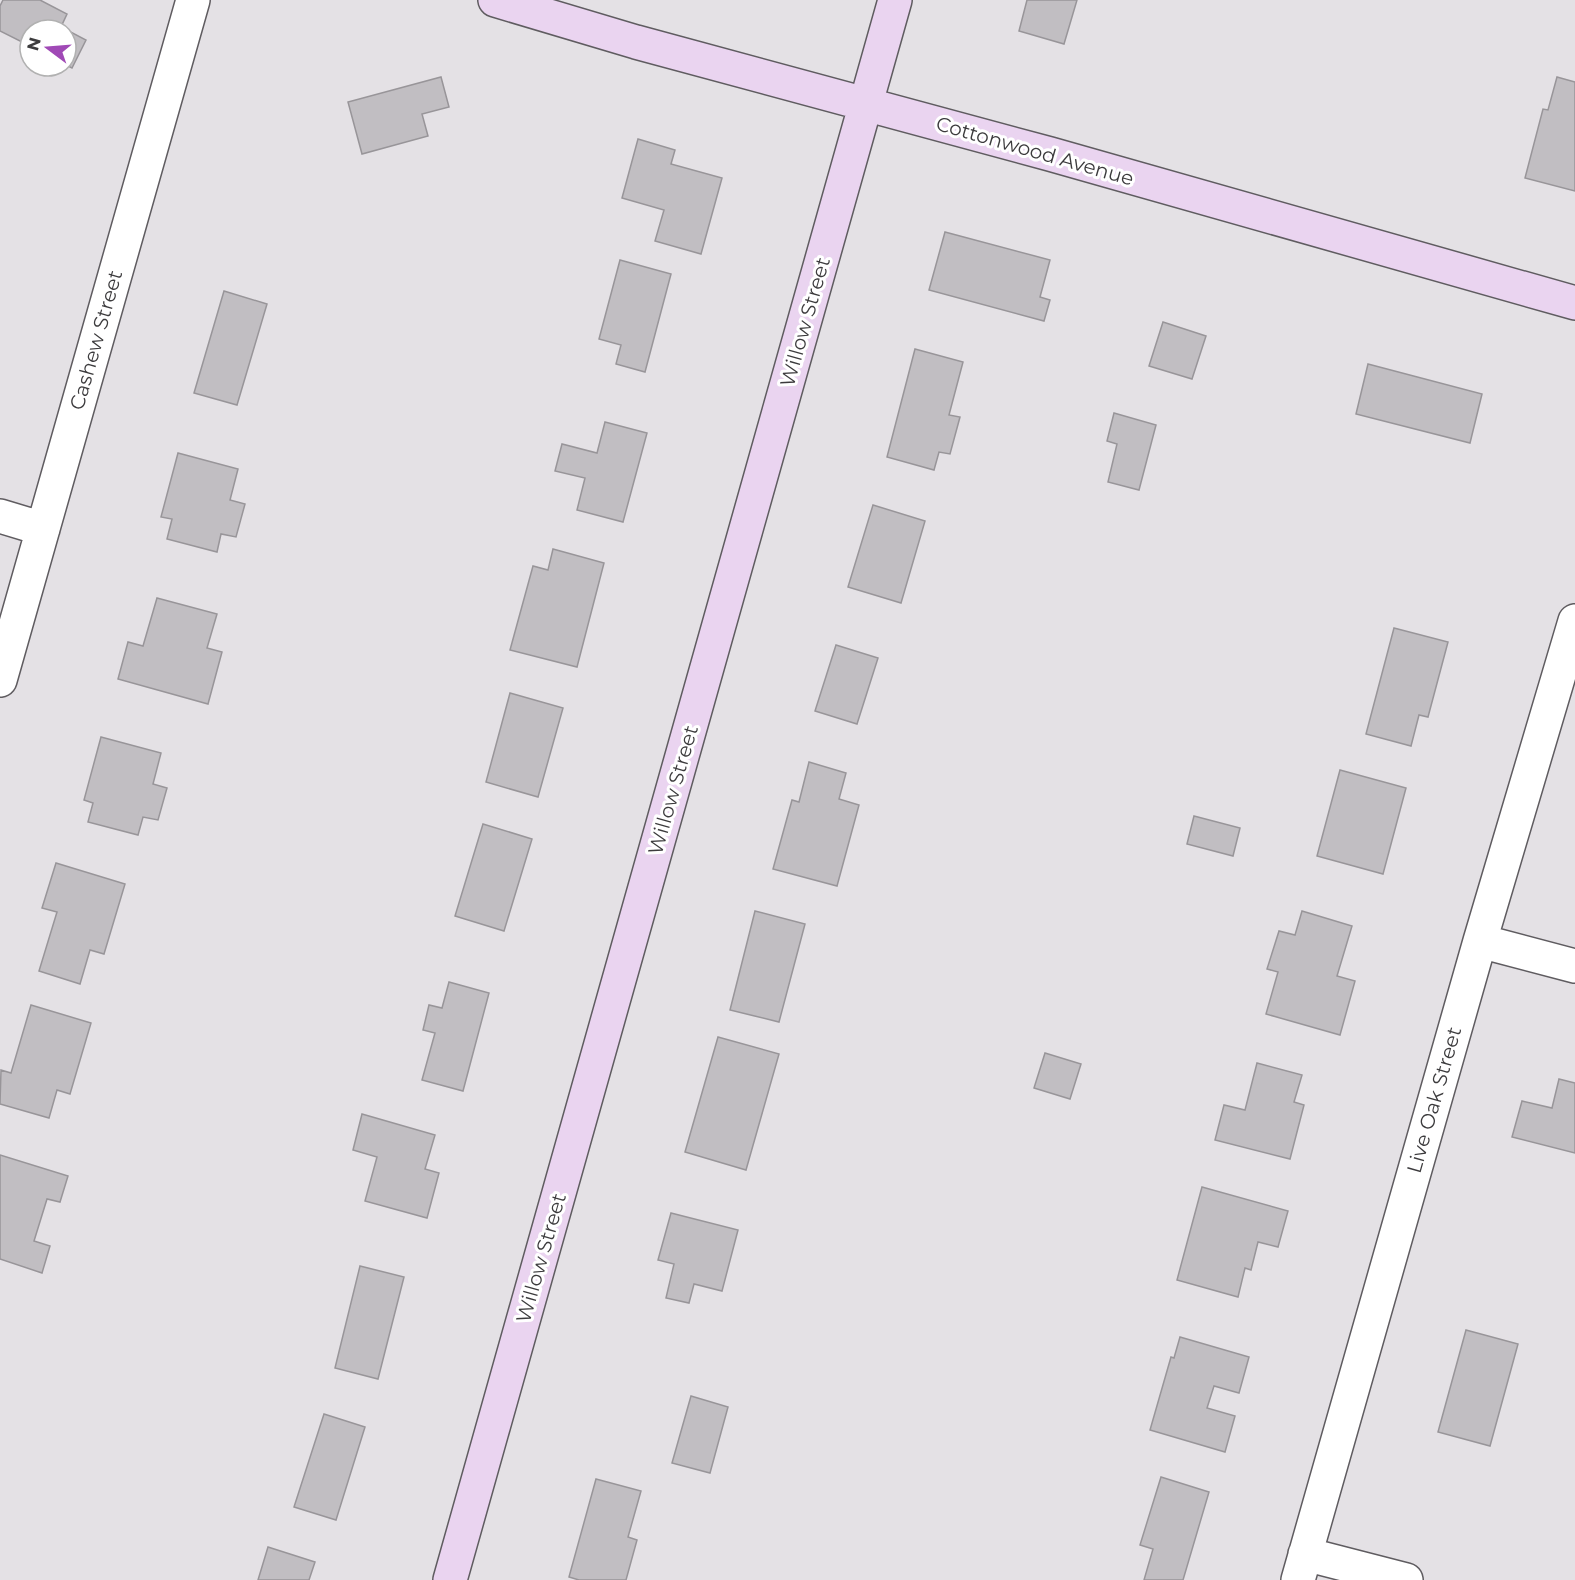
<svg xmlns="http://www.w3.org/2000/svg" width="1575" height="1580" font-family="Montserrat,sans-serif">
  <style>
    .building { fill: #c1bec2; stroke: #989599; stroke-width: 1.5 }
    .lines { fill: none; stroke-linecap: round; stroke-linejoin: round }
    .street-casing { stroke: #5f5c60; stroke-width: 36 }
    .secondary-casing { stroke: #5f5c60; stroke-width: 36 }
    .street { stroke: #fff; stroke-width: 33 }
    .secondary { stroke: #ead4f0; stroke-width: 33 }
    .labels { text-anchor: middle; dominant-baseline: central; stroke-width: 6; stroke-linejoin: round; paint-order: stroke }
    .street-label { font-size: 20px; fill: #3c3b3d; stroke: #fff }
  </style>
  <rect width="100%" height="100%" fill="#e4e1e5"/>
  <!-- building -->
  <path class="building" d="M3,0H40L67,14L61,27L86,40L72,68L66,65V30H30V46L0,31V6Z
    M1027,0H1077L1064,44L1019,31Z
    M441,77L449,107L422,114L428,136L362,154L348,102Z
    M1557,77L1575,82V191L1525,178L1543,109L1548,110Z
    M638,139L675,150L671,164L722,178L701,254L655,241L664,210L622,198Z
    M945,232L1050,260L1040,297L1050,300L1044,321L929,290Z
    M620,260L671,274L645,372L616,364L621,345L599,339Z
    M224,291L267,304L237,405L194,393Z
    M1163,322L1206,336L1192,379L1149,366Z
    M915,349L963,362L949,415L960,417L950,454L939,452L934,470L887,457Z
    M1368,364L1482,394L1470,443L1356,414Z
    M1114,413L1156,425L1139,490L1108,482L1117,444L1107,441Z
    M605,422L647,433L623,522L577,510L585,478L555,471L562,444L597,453Z
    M178,453L238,469L230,500L245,504L236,537L221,534L217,552L167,539L172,519L161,517Z
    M873,505L925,521L901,603L848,587Z
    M553,549L604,563L577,667L510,650L533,566L548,570Z
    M157,598L217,614L207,648L222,652L208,704L118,679L128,642L143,646Z
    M1394,628L1448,642L1428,717L1419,715L1411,746L1366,734Z
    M836,645L878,658L857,724L815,711Z
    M510,693L563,708L538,797L486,782Z
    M101,737L161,753L153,784L167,788L158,820L143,817L138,835L88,822L93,803L84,800Z
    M809,762L846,773L839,799L859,805L837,886L773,869L792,800L799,802Z
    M1340,770L1406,788L1383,874L1317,856Z
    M1194,816L1240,828L1233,856L1187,844Z
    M483,824L532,839L504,931L455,916Z
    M56,863L125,884L104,954L90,950L80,984L39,971L57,912L42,908Z
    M755,911L805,924L779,1022L730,1010Z
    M1302,911L1352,926L1337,976L1355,981L1340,1035L1266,1014L1278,972L1267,969L1279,931L1295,935Z
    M449,982L489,993L463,1091L422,1080L435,1033L423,1030L429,1005L442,1008Z
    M31,1005L91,1023L70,1094L57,1090L49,1118L0,1104L1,1070L11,1073Z
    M718,1037L779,1054L746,1170L685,1152Z
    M1045,1053L1081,1064L1070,1099L1034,1088Z
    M1257,1063L1302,1075L1294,1102L1304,1105L1290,1159L1215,1140L1224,1105L1245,1110Z
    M1559,1079L1575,1083V1153L1512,1137L1522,1101L1552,1108Z
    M362,1114L435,1135L425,1169L439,1173L427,1218L365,1201L377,1157L353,1150Z
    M0,1155L68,1176L60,1202L47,1199L34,1241L50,1246L42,1273L0,1259Z
    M1202,1187L1288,1211L1278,1247L1258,1242L1251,1270L1245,1268L1238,1297L1177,1280Z
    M671,1213L738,1230L722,1291L694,1284L689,1303L666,1298L674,1264L658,1260Z
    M360,1266L404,1277L378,1379L335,1368Z
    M1466,1330L1518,1344L1490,1446L1438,1432Z
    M1180,1337L1249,1357L1239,1393L1214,1386L1207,1408L1235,1416L1225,1452L1150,1430L1171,1357L1174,1358Z
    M691,1396L728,1407L710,1473L672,1463Z
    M324,1414L365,1427L336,1520L294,1507Z
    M1161,1477L1209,1492L1183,1580H1144L1153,1549L1140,1545Z
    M596,1479L641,1491L628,1537L637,1540L626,1580H579L569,1577Z
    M268,1547L315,1562L309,1580H258Z"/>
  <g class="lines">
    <defs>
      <path id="street" d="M0,516L43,529
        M0,680L193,0
        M1480,941L1575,966
        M1305,1554L1406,1580
        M1298,1580L1480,941L1575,621"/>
      <path id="secondary" d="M495,0L636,42L1050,154L1575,303
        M450,1580L895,0"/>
    </defs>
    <!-- street casing -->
    <use href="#street" class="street-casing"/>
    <!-- secondary casing -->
    <use href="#secondary" class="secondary-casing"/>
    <!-- street -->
    <use href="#street" class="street"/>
    <!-- secondary -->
    <use href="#secondary" class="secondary"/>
  </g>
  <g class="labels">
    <!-- street labels -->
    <g class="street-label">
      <text transform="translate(1035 151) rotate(16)">Cottonwood Avenue</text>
      <text transform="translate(805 322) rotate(-74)">Willow Street</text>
      <text transform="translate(96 340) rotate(-74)">Cashew Street</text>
      <text transform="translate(673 790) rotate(-74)">Willow Street</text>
      <text transform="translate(1434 1100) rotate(-74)">Live Oak Street</text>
      <text transform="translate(541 1258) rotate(-74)">Willow Street</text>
    </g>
  </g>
  <!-- north arrow -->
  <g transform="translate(48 48) rotate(286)"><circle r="28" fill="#ffffff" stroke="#b1b1b1" stroke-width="1.5"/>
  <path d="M0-4.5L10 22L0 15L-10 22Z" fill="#a049b6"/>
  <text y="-9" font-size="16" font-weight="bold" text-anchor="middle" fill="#3c3b3d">N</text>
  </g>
</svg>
